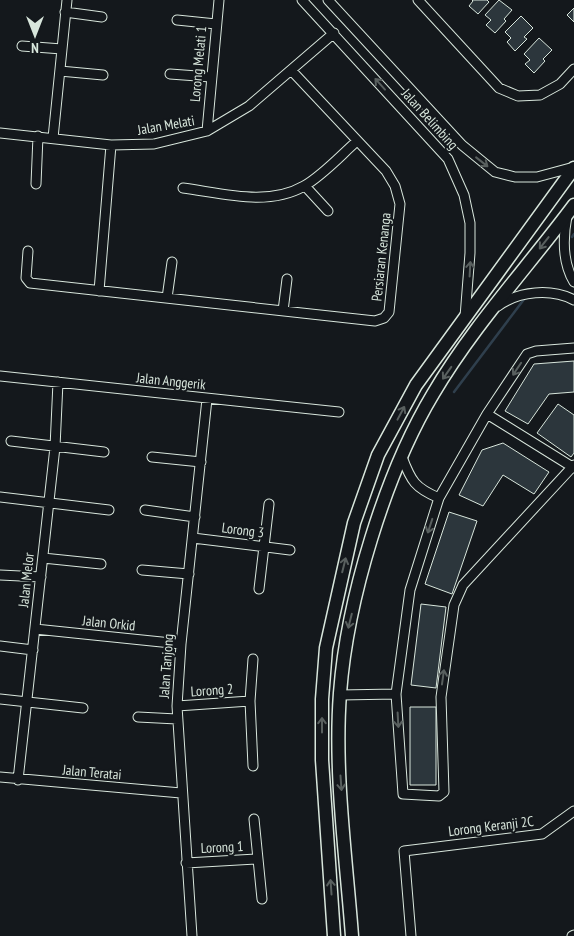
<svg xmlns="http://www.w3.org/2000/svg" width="574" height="936" font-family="'PT Sans Narrow',sans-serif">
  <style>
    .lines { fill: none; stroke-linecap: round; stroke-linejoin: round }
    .stream { stroke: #2f3f4d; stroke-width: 2.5 }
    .building { fill: #2c363c; stroke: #d8e6dc }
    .minor-casing { stroke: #d8e6dc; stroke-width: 11 }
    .secondary-casing { stroke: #d8e6dc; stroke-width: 15 }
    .minor { stroke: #14181c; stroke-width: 9 }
    .secondary { stroke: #14181c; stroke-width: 12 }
    .oneway { stroke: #59605f }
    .labels { text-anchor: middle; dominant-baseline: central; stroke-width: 4; stroke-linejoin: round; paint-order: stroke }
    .street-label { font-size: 14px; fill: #d8e6dc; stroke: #14181c }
  </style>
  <rect width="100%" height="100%" fill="#14181c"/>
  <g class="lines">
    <!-- stream -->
    <path class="stream" d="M572,237L574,234
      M454,392L525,298"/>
  </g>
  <!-- building -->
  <path class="building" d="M472,0H487L489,2L478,14L469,6L473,1Z
    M499,0L512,10L504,19L506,21L495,33L486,25L491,20L485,15Z
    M574,8V22L567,15Z
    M521,16L533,28L524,37L527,39L515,51L507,42L511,38L505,32Z
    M539,38L552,50L543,59L545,61L534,73L525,64L530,60L524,54Z
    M574,361V392L549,394L528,424L505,411L534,364Z
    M558,404L574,415V453L571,457L537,433Z
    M503,443L549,472L534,494L503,475L483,506L459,495L482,450Z
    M449,512L477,521L452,594L425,584Z
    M421,604L446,607L436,688L411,685Z
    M410,707H436V785H410Z"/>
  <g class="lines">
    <defs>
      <path id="minor" d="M302,0L448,159L464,195L470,223V253L465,317
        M328,0L462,145L495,172L515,177H537L574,167
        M418,0L499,88L518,96L540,95L560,84L574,69
        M65,12L102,17
        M177,20L216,24
        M22,46L62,49
        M60,71L103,75
        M170,74L211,77
        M207,131L219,0
        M0,133L111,145L154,144L207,131L249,106L334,33
        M53,138L67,0
        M36,184L38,136
        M305,186L328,211
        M183,188C221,193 268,207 304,186C323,175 340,156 357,141
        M567,216C563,237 562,262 574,282
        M28,251L26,278L30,283L375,321L384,318L389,312L400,204L395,186L386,171L291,70
        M99,291L111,145
        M167,298L172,262
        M498,306C519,291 551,288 574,300
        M283,311L287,279
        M574,348L536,351L527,354L487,414L439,498L410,590L396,694L403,794L439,796L444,792L441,697L454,605L463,585L574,465
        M0,376L339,412
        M487,414L574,468
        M11,441L104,452
        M152,457L201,462
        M402,457C411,481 415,488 439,498
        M0,497L109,510
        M145,510L195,517
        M193,538L290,550
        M43,558L101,564
        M142,570L189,574
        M0,575L41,577
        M259,589L269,504
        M35,629L181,644
        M0,646L33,650
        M253,659L250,701L253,766
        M340,695L396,694
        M0,699L83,708
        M177,706L250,701
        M138,717L177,719
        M0,777L181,793
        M18,780L55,447L58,382
        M254,819L262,899
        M186,863L258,859
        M192,936L177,706L181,644L207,399
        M411,936L404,851L542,834L574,811
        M572,936L574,935"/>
      <path id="secondary" d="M334,936L322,760V699L326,648L354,523L378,455L416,385L574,168
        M352,936C346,856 334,773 340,693C347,600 385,474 433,394C473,326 527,268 574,205"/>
    </defs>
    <!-- minor casing -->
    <use href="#minor" class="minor-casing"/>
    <!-- secondary casing -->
    <use href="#secondary" class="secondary-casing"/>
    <!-- minor -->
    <use href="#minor" class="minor"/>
    <!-- secondary -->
    <use href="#secondary" class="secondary"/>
  </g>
  <!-- one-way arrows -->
  <defs><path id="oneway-shaft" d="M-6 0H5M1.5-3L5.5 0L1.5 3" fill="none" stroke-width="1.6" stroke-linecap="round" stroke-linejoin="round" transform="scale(1.25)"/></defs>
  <g class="oneway">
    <use href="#oneway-shaft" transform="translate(380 84) rotate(-132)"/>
    <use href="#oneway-shaft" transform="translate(482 162) rotate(38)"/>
    <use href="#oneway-shaft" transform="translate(544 243) rotate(128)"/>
    <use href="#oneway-shaft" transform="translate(470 269) rotate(-87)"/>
    <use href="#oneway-shaft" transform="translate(517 369) rotate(124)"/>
    <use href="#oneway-shaft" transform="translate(447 373) rotate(125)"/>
    <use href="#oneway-shaft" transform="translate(401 413) rotate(-62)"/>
    <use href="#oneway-shaft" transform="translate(430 526) rotate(108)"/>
    <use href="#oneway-shaft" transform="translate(344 565) rotate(-76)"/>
    <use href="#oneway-shaft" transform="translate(350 621) rotate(104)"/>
    <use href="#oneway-shaft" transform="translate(443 677) rotate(-82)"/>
    <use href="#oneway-shaft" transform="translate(398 720) rotate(87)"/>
    <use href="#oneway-shaft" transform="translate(322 725) rotate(-90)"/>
    <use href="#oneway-shaft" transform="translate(341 783) rotate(86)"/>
    <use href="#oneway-shaft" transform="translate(331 887) rotate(-94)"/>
  </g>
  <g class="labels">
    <!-- street labels -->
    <g class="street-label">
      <text transform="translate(198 64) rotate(-85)">Lorong Melati 1</text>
      <text transform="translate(430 119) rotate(48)">Jalan Belimbing</text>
      <text transform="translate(166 125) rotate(-10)">Jalan Melati</text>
      <text transform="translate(381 257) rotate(-84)">Persiaran Kenanga</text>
      <text transform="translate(171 381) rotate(6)">Jalan Anggerik</text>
      <text transform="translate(243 530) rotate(7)">Lorong 3</text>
      <text transform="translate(26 580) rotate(-84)">Jalan Melor</text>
      <text transform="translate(109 623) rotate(6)">Jalan Orkid</text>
      <text transform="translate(166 666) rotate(-86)">Jalan Tanjong</text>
      <text transform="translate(212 690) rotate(-4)">Lorong 2</text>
      <text transform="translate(92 772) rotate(5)">Jalan Teratai</text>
      <text transform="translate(491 826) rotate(-7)">Lorong Keranji 2C</text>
      <text transform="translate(222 847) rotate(-3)">Lorong 1</text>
    </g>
  </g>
  <!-- north arrow -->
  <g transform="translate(35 35) rotate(180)" stroke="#14181c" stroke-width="4" paint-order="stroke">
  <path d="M0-4L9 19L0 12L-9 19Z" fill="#d8e6dc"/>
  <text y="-8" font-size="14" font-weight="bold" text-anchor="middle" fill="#d8e6dc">N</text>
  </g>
</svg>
